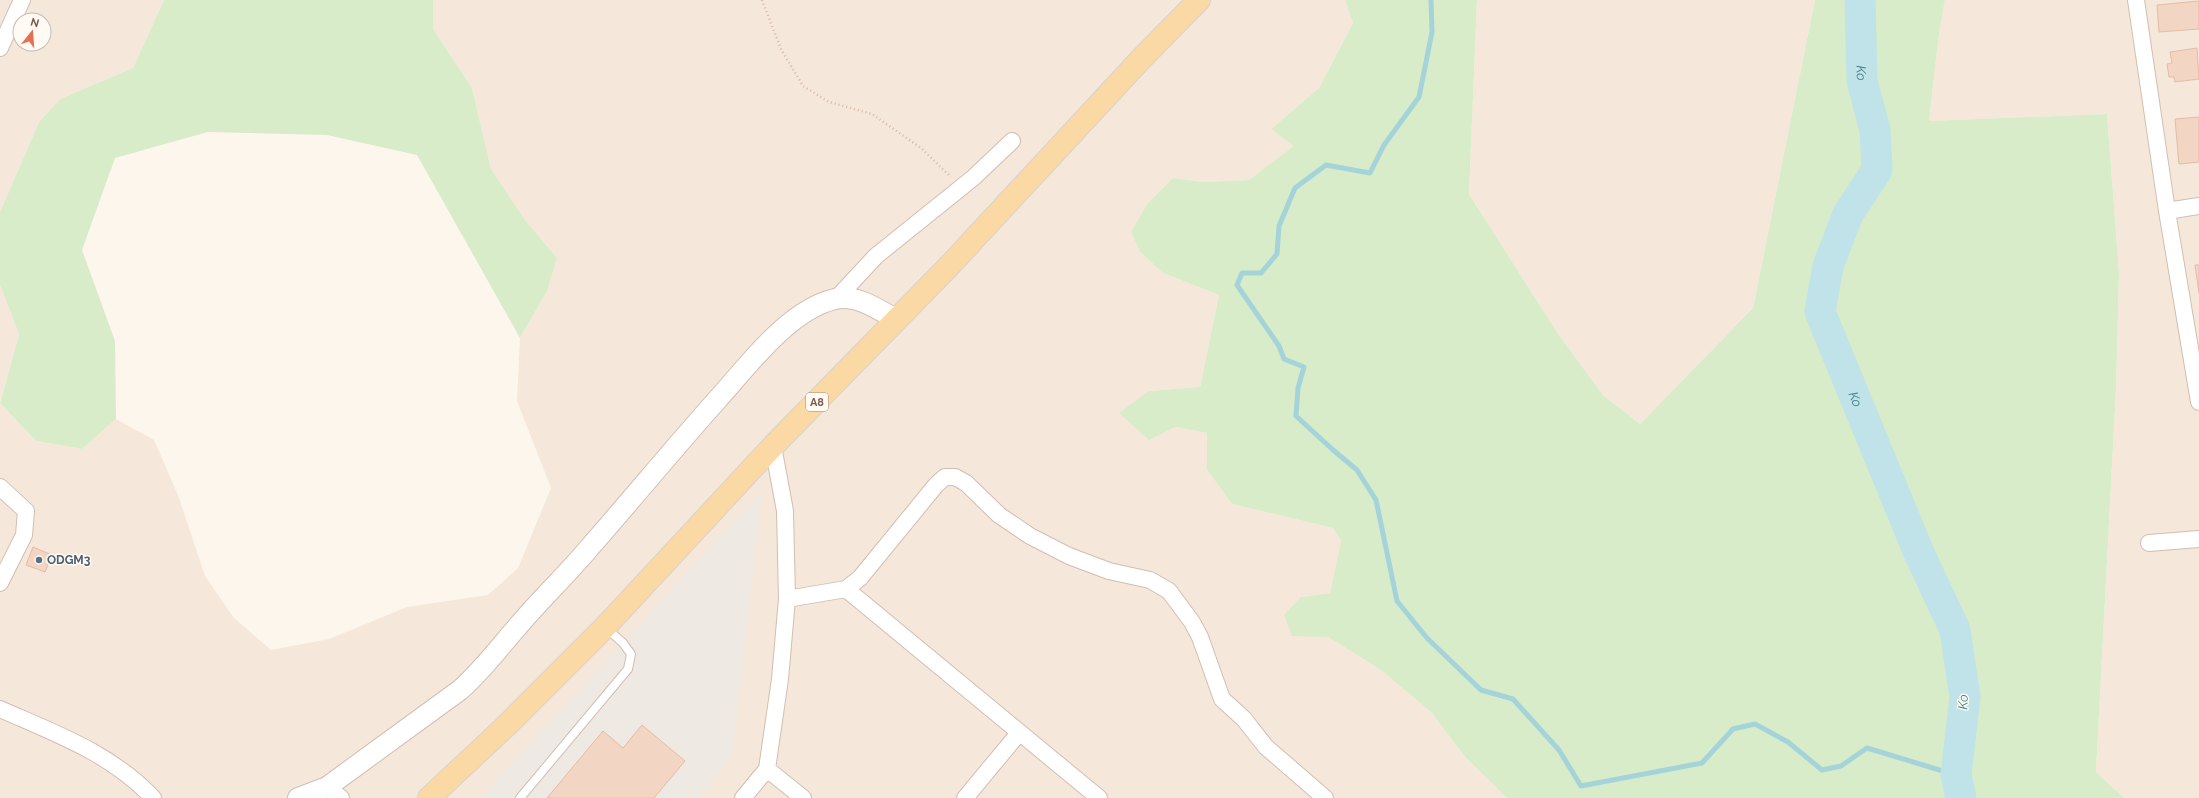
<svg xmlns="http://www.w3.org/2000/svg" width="2199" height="798" font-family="Raleway,sans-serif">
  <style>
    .residential { fill: #f5e8da; fill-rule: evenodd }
    .industrial { fill: #efe9e4 }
    .green { fill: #d8ecc9 }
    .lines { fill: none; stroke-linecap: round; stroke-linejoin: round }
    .stream { stroke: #a5d3da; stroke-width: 5 }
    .river { stroke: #bfe3e8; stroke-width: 31 }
    .building { fill: #f3d5c3; stroke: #e6bba3 }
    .service-casing { stroke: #d1beb0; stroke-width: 10 }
    .minor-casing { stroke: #d1beb0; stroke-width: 18 }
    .tertiary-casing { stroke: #d1beb0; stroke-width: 22 }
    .primary-casing { stroke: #dad1cd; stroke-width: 24 }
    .path { stroke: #d9b8a5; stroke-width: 2.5; stroke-dasharray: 1 3; stroke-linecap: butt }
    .service { stroke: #fff; stroke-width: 8 }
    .minor { stroke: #fff; stroke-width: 16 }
    .tertiary { stroke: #fff; stroke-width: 20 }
    .primary { stroke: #fbd9a5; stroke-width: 22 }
    .service-dot { fill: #5c6f8a; stroke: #fffaf3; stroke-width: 1.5 }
    .labels { text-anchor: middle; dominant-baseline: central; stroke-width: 3; stroke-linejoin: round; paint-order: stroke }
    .shield { fill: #fffaf3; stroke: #a28b7f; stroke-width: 1 }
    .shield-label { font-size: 11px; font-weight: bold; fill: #7a5c4d }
    .service-label { font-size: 12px; font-weight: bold; fill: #4e5e75; stroke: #fffaf3; text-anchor: start }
    .water-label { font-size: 13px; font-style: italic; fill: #437c86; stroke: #fffaf3 }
  </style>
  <rect width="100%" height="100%" fill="#fdf6ec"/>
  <!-- residential -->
  <path class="residential" d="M0,0H164L133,68L60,99L39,122L0,212ZM20,20H44V44H20Z
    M433,0H1345L1353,23L1319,88L1271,129L1295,146L1249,180L1203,182L1173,178L1147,204L1131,232L1140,252L1163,273L1219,295L1200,387L1149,391V439L1175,427L1207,433V470L1232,504L1333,528L1341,541L1330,593L1301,597L1328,637L1381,670L1431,712L1465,757L1507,798H0V403L36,441L82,449L116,419L154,440L178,495L205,576L234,618L271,650L329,639L407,607L488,595L518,568L551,488L517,401L520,338L547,291L557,258L525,220L491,169L472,88L433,29Z
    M1477,0H1815L1753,308L1640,424L1604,396L1558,334L1469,194Z
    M1945,0H2199V798H2124L2096,772L2116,389L2119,272L2107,114L1929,121L1939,34Z
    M0,285L19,334L0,402Z"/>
  <!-- industrial -->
  <path class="industrial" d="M762,491L732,756L697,798H480Z"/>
  <!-- green -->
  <path class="green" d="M164,0H433V29L472,88L491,169L525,220L557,258L547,291L520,338L417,155L327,135L208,132L115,158L82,250L115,341L116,419L82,449L36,441L0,403L19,334L0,285V212L39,122L60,99L133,68Z
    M1345,0H1477L1469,194L1558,334L1604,396L1640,424L1753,308L1815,0H1945L1939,34L1929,121L2107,114L2119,272L2116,389L2096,772L2124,798H1507L1465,757L1431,712L1381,670L1328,637L1292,636L1284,615L1301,597L1330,593L1341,541L1333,528L1232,504L1207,470V433L1175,427L1149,440L1119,413L1149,391L1200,387L1219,295L1163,273L1140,252L1131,232L1147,204L1173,178L1203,182L1249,180L1294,146L1271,129L1319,88L1353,23Z"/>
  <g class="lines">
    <!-- stream -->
    <path class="stream" d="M1431,0L1432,32L1419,97L1384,145L1370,173L1326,165L1295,188L1279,226L1277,254L1261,273H1242L1237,285L1279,346L1284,359L1304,367L1298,388L1296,416L1332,449L1357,470L1376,500L1397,601L1427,638L1481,690L1513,699L1559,750L1581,786L1702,763L1733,729L1755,724L1788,742L1822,770L1841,766L1867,748L1956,775"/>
    <!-- river -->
    <path class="river" id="s1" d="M1860,0L1862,81L1875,130L1877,170L1848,214L1828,266L1820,312L1919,553L1955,630L1965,697L1956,775L1961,798"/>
  </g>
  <!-- building -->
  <path class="building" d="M2199,1V29L2159,32L2157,5Z
    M2197,48L2199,79L2175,82L2174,77H2169L2167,64L2172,63L2170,52Z
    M2199,117V162L2179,164L2175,119Z
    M2195,265H2199V293Z
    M33,547L52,555L45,572L26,565Z
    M642,725L685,761L654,798H547L603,731L623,748Z"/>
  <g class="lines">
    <defs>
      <path id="service" d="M520,798L628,669L631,654L623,643L605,627"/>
      <path id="minor" d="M2136,0L2167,211L2199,402
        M0,48L22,0
        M2167,211L2199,206
        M836,299L876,256L973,178L1012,141
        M0,487L26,511L24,535L0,583
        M2149,543L2199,539
        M846,589L860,578L936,485L945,477H955L966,483L999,515L1030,536L1069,556L1109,571L1150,580L1169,591L1192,622L1200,637L1222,699L1244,719L1266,747L1325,798
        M787,599L846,589L1099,798
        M0,709C54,733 111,753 153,798
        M767,769L803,798
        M327,787L341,798
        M743,798L767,769L780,679L787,599L785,511L773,446
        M965,798L1019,733"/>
      <path id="tertiary" d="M298,798L327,787L460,690C485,668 504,641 526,617C547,593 570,571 590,547C633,498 674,448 717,400C748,366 788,310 835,299C857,294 879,310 897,320"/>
      <path id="primary" d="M429,798L506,726L605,627L773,446L950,265L1142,58L1199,0"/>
    </defs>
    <!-- service casing -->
    <use href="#service" class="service-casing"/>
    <!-- minor casing -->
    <use href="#minor" class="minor-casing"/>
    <!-- tertiary casing -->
    <use href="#tertiary" class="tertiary-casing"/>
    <!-- primary casing -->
    <use href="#primary" class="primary-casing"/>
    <!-- path -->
    <path class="path" d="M762,0L781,49L803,86L829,102L872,114L921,148L951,177"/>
    <!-- service -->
    <use href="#service" class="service"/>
    <!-- minor -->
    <use href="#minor" class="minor"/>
    <!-- tertiary -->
    <use href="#tertiary" class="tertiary"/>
    <!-- primary -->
    <use href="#primary" class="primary"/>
  </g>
  <!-- markers -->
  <circle class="service-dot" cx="39" cy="560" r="4"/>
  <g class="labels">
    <!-- shield labels -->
    <rect class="shield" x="806" y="393" width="22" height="18" rx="3"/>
    <g class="shield-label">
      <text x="817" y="402">A8</text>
    </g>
    <!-- service labels -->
    <g class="service-label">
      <text x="47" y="560">ODGM3</text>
    </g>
    <!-- water labels -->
    <g class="water-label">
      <text stroke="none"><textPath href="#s1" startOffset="73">Ko</textPath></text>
      <text stroke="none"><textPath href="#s1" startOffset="421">Ko</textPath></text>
      <text transform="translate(1963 702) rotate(-88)">Ko</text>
    </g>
  </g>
  <!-- north arrow -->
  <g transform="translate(32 32) rotate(17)"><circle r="19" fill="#fffaf3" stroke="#cabbb1"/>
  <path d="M0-3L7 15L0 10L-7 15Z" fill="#e76f51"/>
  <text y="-6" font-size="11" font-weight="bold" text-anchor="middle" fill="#7a5c4d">N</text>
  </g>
</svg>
